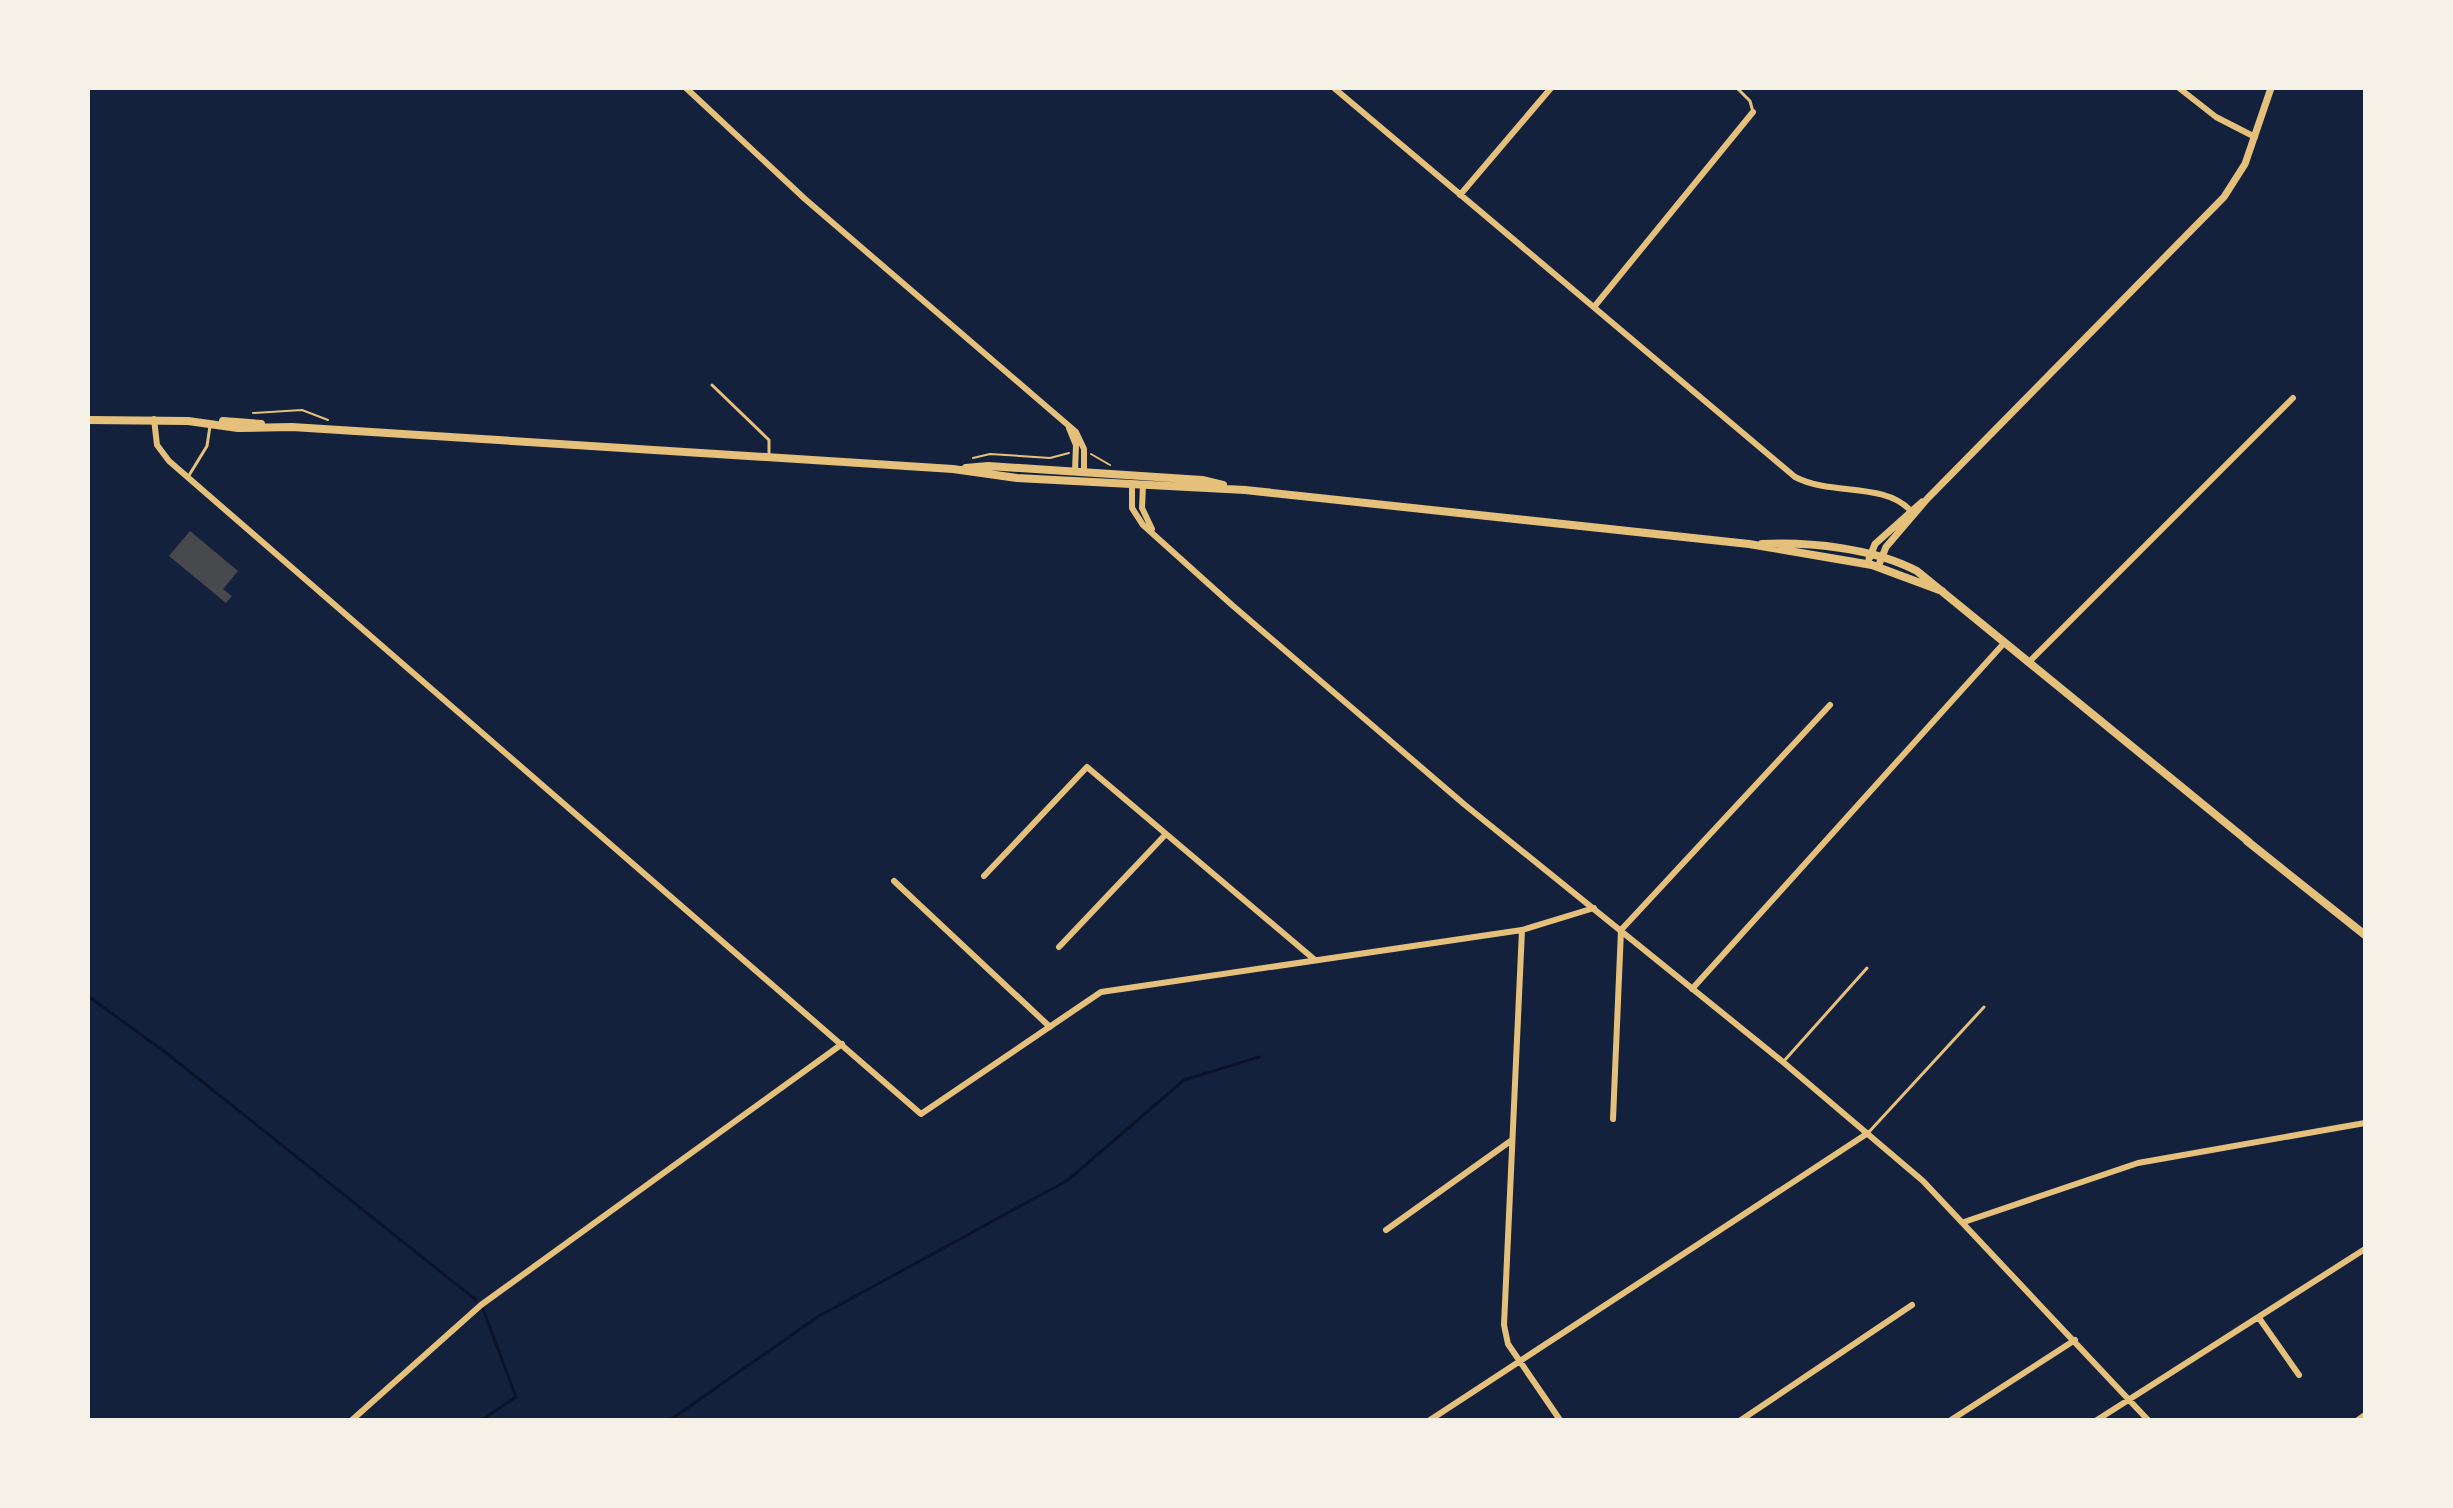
<svg xmlns="http://www.w3.org/2000/svg" width="2453" height="1508" font-family="'Fira Sans Condensed',sans-serif">
  <style>
    .lines { fill: none; stroke-linecap: round; stroke-linejoin: round }
    .stream { stroke: #0b132b; stroke-width: 3 }
    .building { fill: #48494c }
    .path { stroke: #e5c07b; stroke-width: 2 }
    .service { stroke: #e5c07b; stroke-width: 3 }
    .minor { stroke: #e5c07b; stroke-width: 6 }
    .tertiary { stroke: #e5c07b; stroke-width: 7 }
    .secondary { stroke: #e5c07b; stroke-width: 8 }
  </style>
  <rect width="100%" height="100%" fill="#14213d"/>
  <g class="lines">
    <!-- stream -->
    <path class="stream" d="M88,996L169,1055L476,1300
      M482,1420L516,1397L483,1309
      M670,1420L819,1316L1068,1180L1184,1080L1259,1057"/>
  </g>
  <!-- building -->
  <path class="building" d="M190,531L238,571L223,589L232,596L226,603L169,556Z"/>
  <g class="lines">
    <!-- path -->
    <path class="path" d="M253,413L302,410L328,420
      M1091,454L1110,465
      M973,458L990,454L1050,458L1069,453"/>
    <!-- service -->
    <path class="service" d="M1737,88L1750,101L1753,112
      M712,385L769,440V457
      M188,477L207,446L210,426
      M1784,1061L1867,968
      M1868,1133L1984,1007"/>
    <!-- minor -->
    <path class="minor" d="M686,88L805,199L1076,432L1084,449V472
      M1334,88L1795,477C1832,496 1883,482 1910,510
      M2179,88L2216,117L2255,137
      M1460,195L1551,88
      M1594,307L1753,112
      M154,419L157,445L169,461L921,1114L1101,992L1522,930L1594,908
      M1069,428L1076,445L1075,471
      M1132,484V508L1143,525L1232,605L1465,805L1783,1062L1923,1181L2148,1420
      M1143,485L1142,508L1152,529
      M2029,662L2293,398
      M984,876L1087,767L1315,960
      M894,881L1050,1027
      M1522,930L1504,1325L1508,1344L1560,1420
      M1059,947L1166,834
      M1692,989L2005,642
      M1613,1119L1621,930L1830,705
      M1964,1222L2138,1163L2365,1123
      M1386,1230L1512,1140
      M2259,1318L2299,1375
      M352,1420L481,1305L842,1044
      M1430,1420L1868,1133
      M1741,1420L1912,1305
      M1951,1420L2075,1340
      M2097,1420L2365,1249
      M2358,1420L2365,1415"/>
    <!-- tertiary -->
    <path class="tertiary" d="M1869,559L1875,544L1922,502
      M1878,567L1886,547L1927,499L2224,197L2245,164L2271,88"/>
    <!-- secondary -->
    <path class="secondary" d="M88,420L188,421L238,428L292,427L953,469L1017,478L1245,490L1749,544L1872,565L1942,591
      M223,421L261,424
      M966,468L988,466L1202,480L1223,485
      M1762,544C1811,542 1873,548 1917,571L2249,842
      M2247,841L2365,935"/>
  </g>
  <!-- border -->
  <rect width="2453" height="1508" fill="none" stroke="#f6f1e7" stroke-width="180"/>
</svg>
